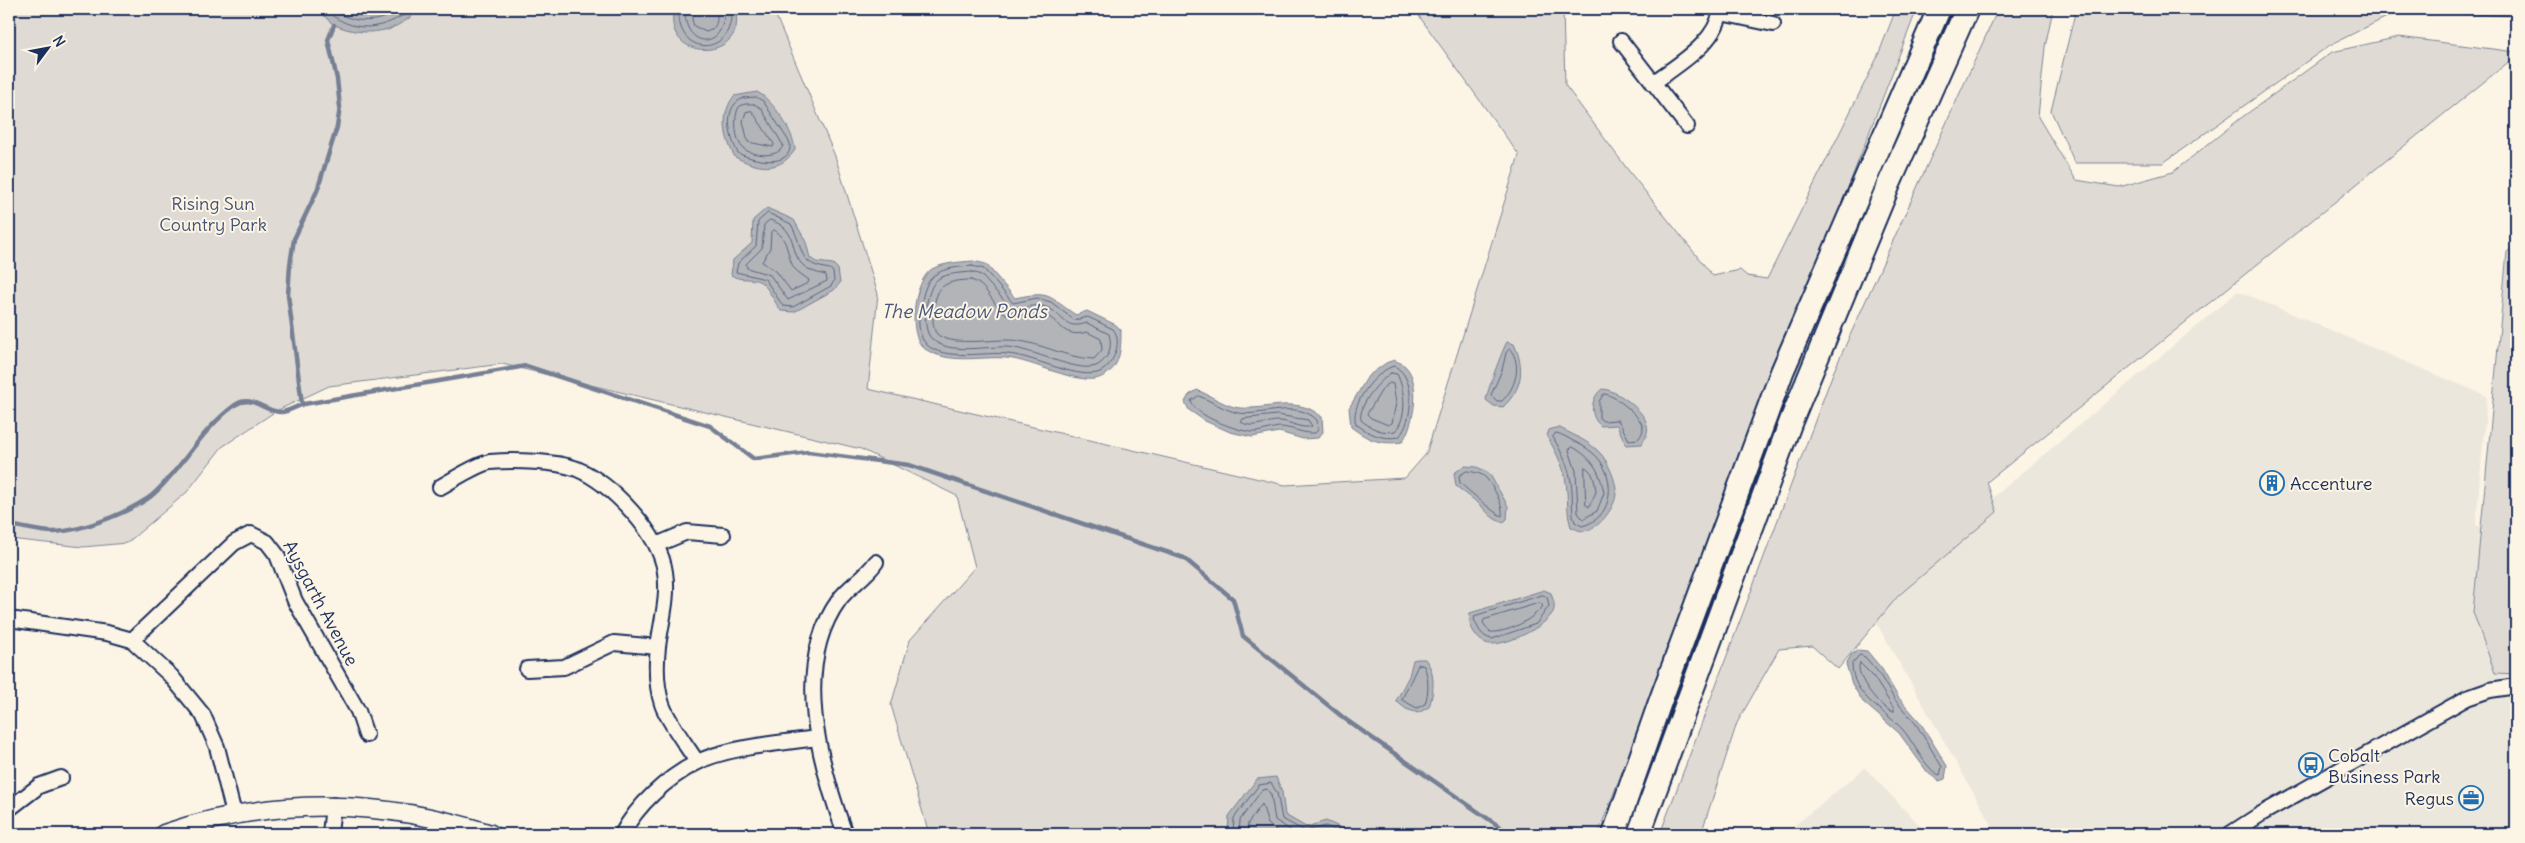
<svg xmlns="http://www.w3.org/2000/svg" width="2525" height="843" font-family="Delius,sans-serif">
  <style>
    .built { fill: #ece7dc }
    .green { fill: #dfdbd4; stroke: #7d8599 }
    .water { fill: #b2b4b8; stroke: #767f94 }
    .lines { fill: none; stroke-linecap: round; stroke-linejoin: round }
    .shore { stroke: #576482; stroke-width: 1 }
    .stream { stroke: #767f94; stroke-width: 4.5 }
    .minor-casing { stroke: #1b2f5e; stroke-width: 18 }
    .tertiary-casing { stroke: #1b2f5e; stroke-width: 21 }
    .trunk-casing { stroke: #1b2f5e; stroke-width: 26 }
    .minor { stroke: #fcf5e5; stroke-width: 14 }
    .tertiary { stroke: #fcf5e5; stroke-width: 18 }
    .trunk { stroke: #fcf5e5; stroke-width: 22 }
    .labels { text-anchor: middle; dominant-baseline: central; stroke-width: 4; stroke-linejoin: round; paint-order: stroke }
    .park-label { font-size: 18px; fill: #425176; stroke: #fcf5e5 }
    .poi-label { font-size: 18px; fill: #1b2f5e; stroke: #fcf5e5; text-anchor: start }
    .street-label { font-size: 18px; fill: #1b2f5e; stroke: #fcf5e5 }
    .water-label { font-size: 19px; font-style: italic; fill: #485779; stroke: #fcf5e5 }
  </style>
  <rect width="100%" height="100%" fill="#fcf5e5"/>
  <filter id="ink" filterUnits="userSpaceOnUse"><feTurbulence type="fractalNoise" baseFrequency=".02" numOctaves="2"/><feDisplacementMap in="SourceGraphic" scale="10" xChannelSelector="R" yChannelSelector="G"/><feConvolveMatrix kernelMatrix="1 2 1 2 8 2 1 2 1" color-interpolation-filters="sRGB"/></filter>
  <g filter="url(#ink)">
    <!-- built -->
    <path class="built" d="M2238,291L2487,396L2476,525L2516,552V834H1997L1873,617L1886,588Z
      M1865,768L1928,834H1784Z"/>
    <!-- green -->
    <path class="green" d="M9,9H317L334,25L389,30L419,9H773L835,156L878,294L868,389L1285,485L1405,478L1426,454L1519,155L1414,9H1563L1565,85L1628,170L1713,276L1740,270L1747,276L1767,279L1877,58L1896,9H1917L1598,834H929L891,705L910,640L975,567L957,496L861,449L502,364L329,386L276,411L222,447L187,492L127,543L83,547L9,539Z
      M1998,9H2053L2045,47L2038,117L2076,180L2119,187L2173,172L2241,118L2332,52L2399,37L2516,52V56L1987,482L1997,512L1898,596L1838,669L1812,646L1779,649L1737,723L1701,834H1660L1833,373Z
      M2076,9H2516V16L2399,11L2330,45L2163,163H2075L2051,111Z
      M2516,245V674L2495,673L2473,612L2507,252Z"/>
    <!-- water -->
    <path class="water" d="M318,9H419C398,33 364,38 335,25C329,22 323,14 318,9Z
      M674,9H735C750,62 661,64 674,9Z
      M757,92C773,100 794,132 795,150C779,173 758,169 735,157C724,138 720,114 734,96Z
      M767,208L794,220L806,242L810,258L816,262L833,264L838,269L840,283L834,290L794,312L781,311C775,303 769,289 762,283C753,276 741,282 731,275L733,260L752,243L753,220Z
      M973,261L986,264L1015,298C1052,290 1048,297 1076,315L1087,311L1116,325L1121,330C1121,349 1121,370 1099,378C1077,385 1032,360 1006,358C979,356 950,365 925,349C906,336 914,280 932,269C943,263 960,262 973,261Z
      M1507,342L1514,344C1525,368 1523,388 1503,407L1494,406L1486,400C1486,394 1503,348 1507,342Z
      M1394,360C1397,362 1403,363 1405,366C1422,382 1414,425 1402,442C1381,445 1368,440 1351,427L1349,408L1368,376L1386,363Z
      M1602,389C1616,389 1645,411 1647,425C1649,432 1645,438 1642,444L1626,445L1617,425L1601,426C1589,417 1590,398 1602,389Z
      M1197,390C1210,395 1227,407 1240,408C1269,410 1297,395 1322,417L1323,432L1318,438L1303,439L1279,432L1252,437L1230,432L1205,421L1189,410L1185,402L1189,395Z
      M1555,428H1560C1577,437 1596,444 1606,461C1611,470 1617,484 1616,494C1615,508 1597,532 1582,531C1579,531 1574,528 1571,527C1567,514 1568,505 1567,492C1566,470 1557,454 1547,436L1549,430Z
      M1465,466L1477,467L1489,473L1508,506L1507,519L1504,522C1492,521 1487,511 1478,503C1471,497 1463,492 1456,486L1454,473Z
      M1544,590L1551,593C1553,600 1556,606 1553,612C1545,627 1509,644 1492,644C1478,645 1467,625 1470,613Z
      M1858,650L1867,651L1882,669L1898,697L1920,722L1947,766L1945,779L1939,781L1928,773L1899,733L1863,702L1852,684L1846,664L1851,655Z
      M1417,659H1425C1436,672 1434,692 1429,707L1418,713L1406,709L1396,701L1409,676L1413,660Z
      M1276,777L1282,792L1285,815L1306,827L1326,821L1355,834H1228L1229,816L1257,779Z"/>
    <g class="lines">
      <!-- shore -->
      <path class="shore" d="M324,9C353,35 383,31 412,9
        M334,9C352,26 383,23 401,9
        M679,9C675,58 735,58 731,9
        M685,9C683,50 727,51 724,9
        M693,9L692,20L694,26L706,32C719,28 717,19 717,9
        M744,98L756,97L763,101L790,143C793,170 751,160 738,153C729,137 722,105 744,98Z
        M754,104L761,108L783,145C780,159 751,156 743,148C735,141 733,116 739,107C743,103 749,104 754,104Z
        M752,111L774,144L773,147L748,142L743,121L746,112Z
        M768,213L791,224C805,250 796,264 830,269L833,272L834,281L831,286L793,307L783,306L765,279L736,272L738,263L756,246L758,222Z
        M770,220C809,232 777,266 826,275L827,281L788,300L770,275L747,268L746,264L762,248L764,225Z
        M774,230C789,238 786,255 794,268C798,273 804,276 809,280L808,283L791,291L776,271L762,262L770,248L771,232Z
        M972,266L984,269L1013,303L1037,298L1051,302L1074,320L1088,317L1113,329C1124,342 1112,369 1097,373C1073,378 1033,356 1008,354C986,351 944,362 926,344C915,331 919,311 923,296C929,269 947,268 972,266Z
        M972,272L981,275L1011,308C1023,311 1034,302 1046,307C1064,314 1063,331 1087,323L1109,334C1111,341 1111,350 1107,356C1104,360 1101,364 1096,366C1076,373 1031,348 1007,347C986,346 948,355 932,339C920,329 926,287 938,279C947,273 962,273 972,272Z
        M971,280C988,284 992,306 1006,314C1019,321 1031,309 1044,314C1061,322 1063,339 1087,332L1101,339L1102,350L1094,359L1083,358C1057,354 1031,339 1005,340C989,340 949,346 937,334C929,326 934,293 942,287C949,281 962,280 971,280Z
        M1510,349C1523,365 1515,389 1502,401H1497L1491,395L1502,370L1506,353Z
        M1394,366C1417,376 1413,421 1399,437C1383,440 1369,434 1356,424C1349,406 1376,370 1394,366Z
        M1391,373L1397,374C1405,390 1408,417 1395,431C1383,434 1370,428 1361,420C1358,405 1379,381 1391,373Z
        M1390,383L1393,384L1396,403L1392,423L1388,425L1371,418L1367,414L1383,388Z
        M1604,394C1614,394 1642,417 1643,428C1643,432 1641,436 1638,439L1629,440L1618,420L1603,421L1599,418V402Z
        M1199,396C1211,401 1225,410 1238,413C1263,417 1296,399 1317,420L1318,430L1315,433C1303,434 1294,428 1281,427C1271,427 1261,433 1251,432C1236,430 1194,416 1191,401Z
        M1277,415L1308,420L1312,426C1303,430 1291,422 1281,421C1267,420 1253,430 1241,422L1243,419Z
        M1556,433C1562,434 1568,438 1573,441C1584,446 1594,452 1601,462C1616,485 1611,519 1582,526L1575,522C1571,512 1573,502 1572,491C1571,470 1563,455 1553,437Z
        M1573,447C1593,459 1600,471 1604,493L1597,511L1583,519L1578,513L1576,471L1569,450Z
        M1585,467C1594,471 1595,483 1596,492L1589,507L1586,505Z
        M1467,471C1473,472 1482,473 1486,478C1493,486 1504,505 1502,516C1496,515 1467,489 1460,483L1459,476Z
        M1543,595L1547,597L1549,606L1536,624L1492,639C1481,637 1478,628 1474,619L1475,616Z
        M1540,603L1543,606C1532,620 1508,633 1490,632L1483,623L1484,620Z
        M1860,655L1865,657L1878,672L1895,700L1916,724L1942,767L1940,775C1927,772 1913,741 1903,730C1886,710 1852,698 1852,664Z
        M1860,663L1873,676L1894,709V712C1882,711 1853,675 1860,663Z
        M1419,664L1424,666C1429,678 1429,692 1425,704L1417,708L1402,700Z
        M1233,834L1234,818L1259,785L1271,783L1277,793L1282,819L1305,831L1326,826L1345,834
        M1239,834L1240,820L1262,790L1267,789L1271,795L1275,820L1296,834
        M1247,834L1248,823L1262,804L1268,824L1281,834"/>
      <!-- stream -->
      <path class="stream" d="M302,404L288,295L290,265L294,239L317,191L337,127L340,107L337,79L328,40L334,25
        M9,525C23,527 39,532 54,532C82,531 124,514 147,499C157,493 166,481 174,472C193,449 210,423 235,405C252,393 265,413 282,412C289,411 297,406 304,404L526,366L710,426L754,459L808,452L909,465L1184,558L1233,599L1243,636L1345,719L1510,834"/>
      <defs>
        <path id="minor" d="M1721,13L1773,24
          M1621,41L1687,126
          M1653,83C1678,64 1717,43 1721,9
          M440,487C453,480 477,464 490,462C513,460 556,461 577,469C612,484 660,534 665,572C669,598 661,622 658,647C656,665 656,686 662,704C667,720 687,746 697,762
          M656,545L687,532L723,535
          M9,619L107,633L132,640L171,676L203,715L217,747L234,814
          M132,640L234,543L251,534L267,542L277,555L295,601L358,711L366,735
          M527,669L564,667L614,643L658,647
          M9,809L39,786L61,778
          M330,834L333,805
          M622,834C637,805 667,778 696,763C725,747 783,743 817,738
          M845,834C820,764 791,667 839,600C849,586 866,577 876,562
          M2230,834L2261,814L2467,698L2490,690L2516,686"/>
        <path id="tertiary" d="M164,834C271,796 383,799 491,834"/>
        <path id="trunk" d="M1614,834L1660,702L1782,372L1939,9
          M1639,834L1791,421L1889,184L1967,9"/>
      </defs>
      <!-- minor casing -->
      <use href="#minor" class="minor-casing"/>
      <!-- tertiary casing -->
      <use href="#tertiary" class="tertiary-casing"/>
      <!-- trunk casing -->
      <use href="#trunk" class="trunk-casing"/>
      <!-- minor -->
      <use href="#minor" class="minor"/>
      <!-- tertiary -->
      <use href="#tertiary" class="tertiary"/>
      <!-- trunk -->
      <use href="#trunk" class="trunk"/>
    </g>
  </g>
  <!-- icons -->
  <defs>
    <symbol id="building-ring" viewBox="-11 -11 22 22"><circle r="9.5" fill="#fcf5e5" stroke="#1f6fb2" stroke-width="1.5"/><path d="M-4-6H4V6H1V3H-1V6H-4ZM-2.5-4.3h1.7v1.8h-1.7ZM.8-4.3h1.7v1.8H.8ZM-2.5-1h1.7V.8h-1.7ZM.8-1h1.7V.8H.8Z" fill="#1f6fb2"/></symbol>
    <symbol id="bus-ring" viewBox="-11 -11 22 22"><circle r="9.5" fill="#fcf5e5" stroke="#1f6fb2" stroke-width="1.5"/><path d="M-5-6H5V4H4V6H2V4H-2V6H-4V4H-5ZM-3.5-4V0h7V-4ZM-3.5 1.2v1.5H-2V1.2ZM2 1.2v1.5H3.5V1.2Z" fill="#1f6fb2"/></symbol>
    <symbol id="office-ring" viewBox="-11 -11 22 22"><circle r="9.5" fill="#fcf5e5" stroke="#1f6fb2" stroke-width="1.5"/><path d="M-6-3h4V-5.5h4V-3h4V5H-6ZM-1-4.5V-3h2v-1.5ZM-6 0V1H6V0Z" fill="#1f6fb2"/></symbol>
  </defs>
  <g fill-rule="evenodd">
    <use href="#building-ring" x="2258" y="469" width="28" height="28"/>
    <use href="#bus-ring" x="2297" y="751" width="28" height="28"/>
    <use href="#office-ring" x="2457" y="784" width="28" height="28"/>
  </g>
  <g class="labels">
    <!-- park labels -->
    <g class="park-label">
      <text x="213" y="203">Rising Sun<tspan x="213" dy="21">Country Park</tspan></text>
    </g>
    <!-- poi labels -->
    <g class="poi-label">
      <text x="2290" y="483">Accenture</text>
      <text x="2328" y="755">Cobalt<tspan x="2328" dy="21">Business Park</tspan></text>
      <text x="2454" y="798" text-anchor="end">Regus</text>
    </g>
    <!-- street labels -->
    <g class="street-label">
      <text transform="translate(321 603) rotate(62)">Aysgarth Avenue</text>
    </g>
    <!-- water labels -->
    <g class="water-label">
      <text x="964" y="311">The Meadow Ponds</text>
    </g>
  </g>
  <!-- margin -->
  <rect width="2525" height="843" fill="none" stroke="#fcf5e5" stroke-width="30"/>
  <rect x="15" y="15" width="2495" height="813" fill="none" stroke="#1b2f5e" stroke-width="2" filter="url(#ink)"/>
  <!-- north arrow -->
  <g transform="translate(48 48) rotate(58)" stroke="#fcf5e5" stroke-width="4" paint-order="stroke">
  <path d="M0-4L9 19L0 12L-9 19Z" fill="#1b2f5e"/>
  <text y="-8" font-size="14" font-weight="bold" text-anchor="middle" fill="#1b2f5e">N</text>
  </g>
</svg>
